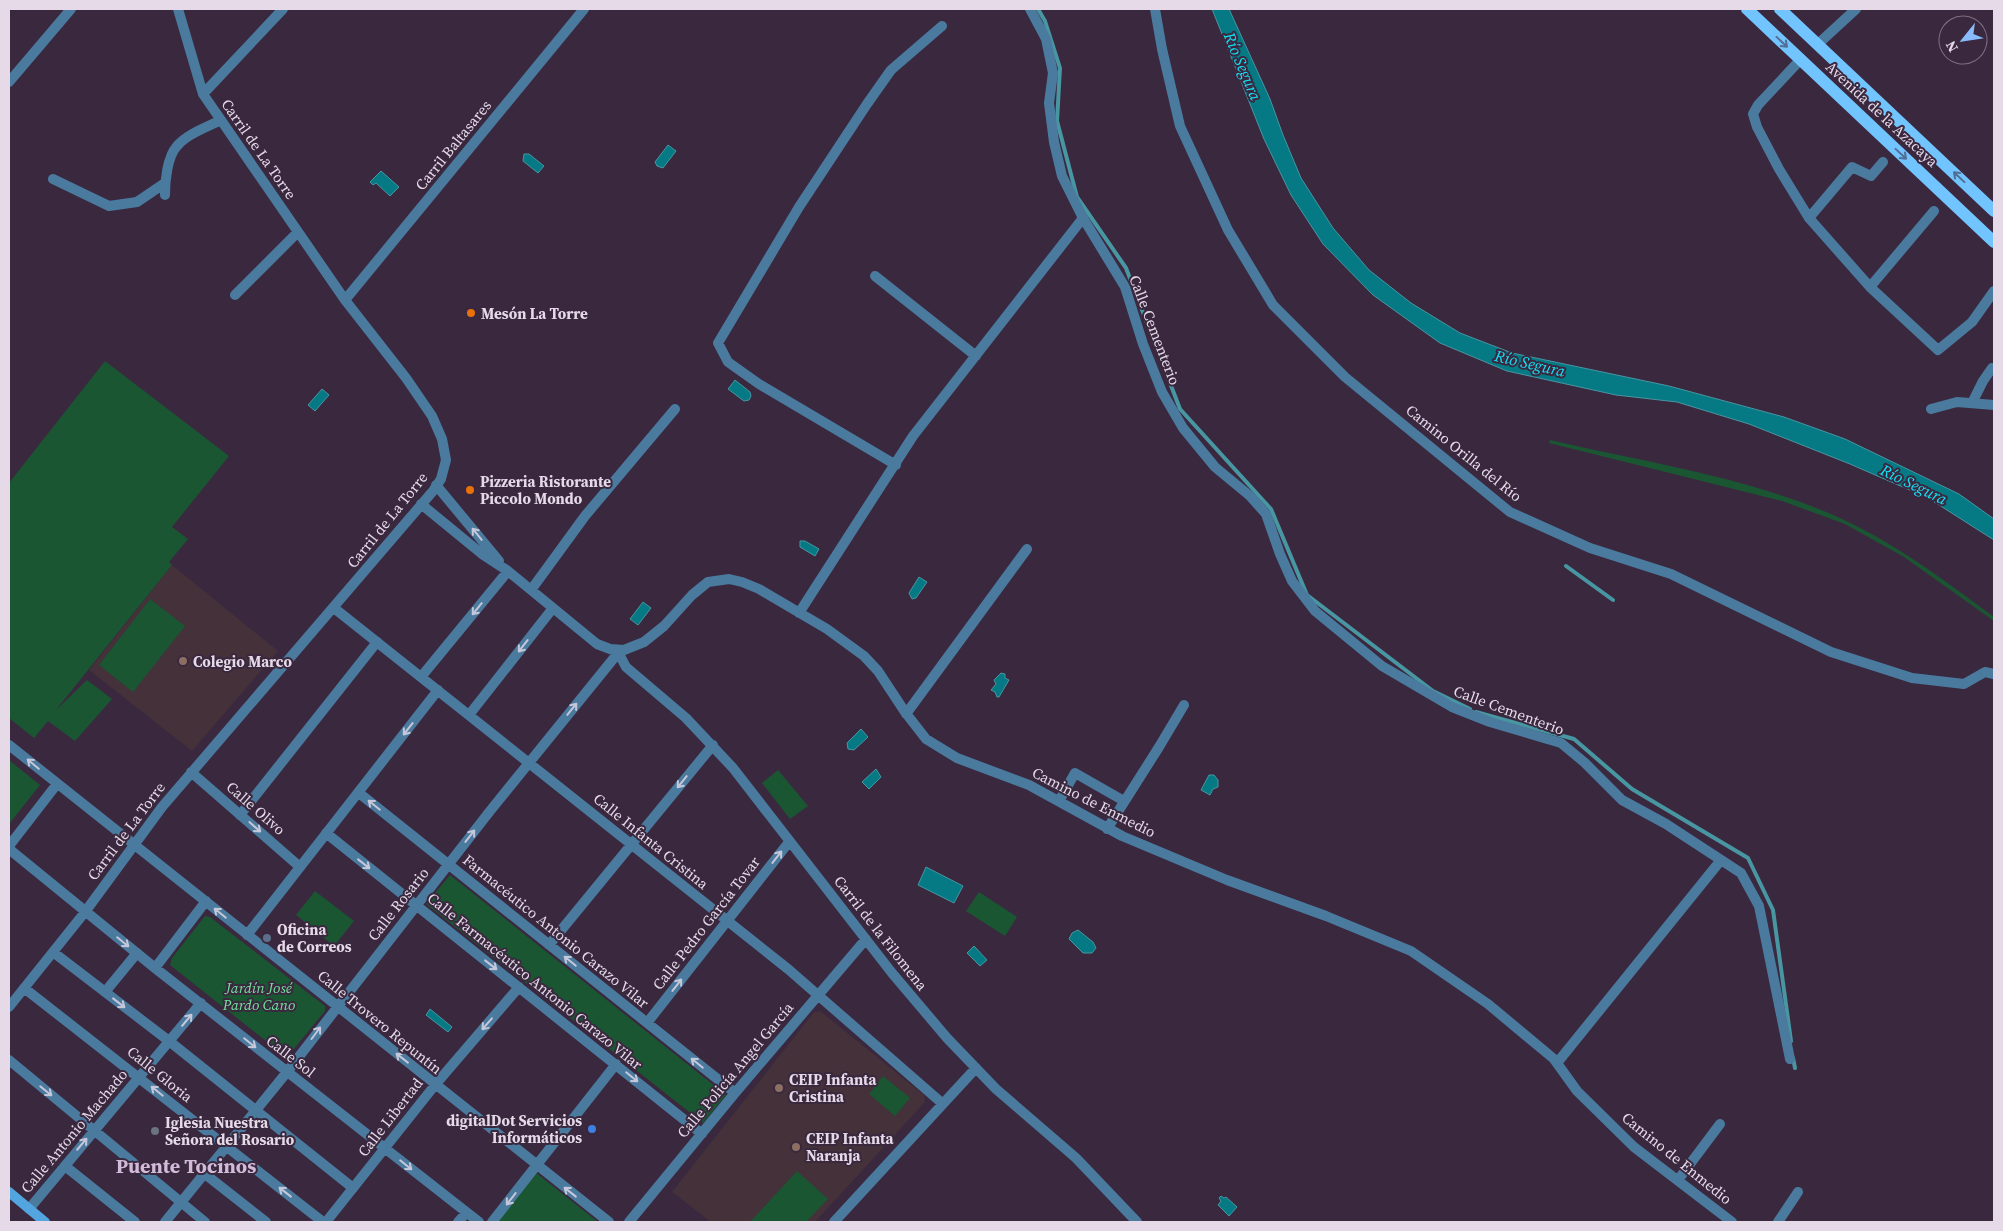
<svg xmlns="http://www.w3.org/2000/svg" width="2003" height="1231" font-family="'Source Serif 4',serif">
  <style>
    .education { fill: #44313a }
    .green { fill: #1b5633 }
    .water { fill: #057984; stroke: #4896a2 }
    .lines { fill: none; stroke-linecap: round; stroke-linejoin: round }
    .stream { stroke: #4896a2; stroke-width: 4 }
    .pedestrian { stroke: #4a7b9f; stroke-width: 10 }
    .minor { stroke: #4a7b9f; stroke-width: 10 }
    .secondary { stroke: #52a5de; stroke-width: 10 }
    .primary { stroke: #72c4ff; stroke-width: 12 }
    .oneway { stroke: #536e95 }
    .oneway2 { stroke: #c7c7da }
    .food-dot { fill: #e8710a; stroke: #3a283f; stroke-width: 2 }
    .education-dot { fill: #8d6e63; stroke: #3a283f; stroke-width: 2 }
    .service-dot { fill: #5c6f8a; stroke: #3a283f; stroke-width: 2 }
    .shop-dot { fill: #3f7fe0; stroke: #3a283f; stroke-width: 2 }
    .worship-dot { fill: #6b7280; stroke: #3a283f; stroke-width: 2 }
    .labels { text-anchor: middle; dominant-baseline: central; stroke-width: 4; stroke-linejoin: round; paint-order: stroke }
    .street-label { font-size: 15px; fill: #e6dae9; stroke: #3a283f }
    .poi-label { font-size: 15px; font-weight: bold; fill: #e6dae9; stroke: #3a283f; text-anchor: start }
    .park-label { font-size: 15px; font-style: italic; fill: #73e09a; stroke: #3a283f }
    .water-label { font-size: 16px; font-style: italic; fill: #13e2f7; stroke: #3a283f }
    .district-label { font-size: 20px; font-weight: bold; fill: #d2bbd8; stroke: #3a283f }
  </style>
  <rect width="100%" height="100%" fill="#3a283f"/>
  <!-- education -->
  <path class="education" d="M172,565L278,651L192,751L89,670Z
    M820,1011L924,1095L925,1102L815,1222H711L672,1192L814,1012Z"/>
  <!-- green -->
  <path class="green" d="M105,361L229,456L172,527L188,539L169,562L172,565L56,710L87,680L112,699L75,741L48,721L34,738L9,718V483Z
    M1550,440C1648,463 1750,477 1842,519C1898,545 1945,581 1994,617V621L1904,557L1845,524L1782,501L1549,443Z
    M150,599L185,626L133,692L99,665Z
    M9,760L40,785L9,824Z
    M778,770L808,806L790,819L762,783Z
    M450,875L726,1095L703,1123L426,904Z
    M315,891L354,921L334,946L296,915Z
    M979,892L1017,917L1005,936L966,911Z
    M205,916L210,917L325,1006V1011L288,1056H285L170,965L172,958Z
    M883,1076L910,1098L895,1116L869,1094Z
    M797,1171L828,1199L806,1222H750Z
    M535,1172L598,1222H496Z"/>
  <!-- water -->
  <path class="water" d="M1212,9H1229L1270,99L1283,135L1301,178L1333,228L1369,270L1411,303L1460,333L1512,353L1669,386L1784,417L1845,439L1959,494L1994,519V540L1928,498L1850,464L1749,424L1677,402L1616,395L1507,371L1440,343L1373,295L1323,244L1291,195L1264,139Z
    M668,145L676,151L663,168L657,166L655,162Z
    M524,154H529L544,166L538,173L523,161Z
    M381,171L399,187L390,196L376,183L373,185L370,182Z
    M735,380L750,392L751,396L749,400L744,401L728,389Z
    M322,389L329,395L315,411L308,405Z
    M800,541H805L819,549L815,556L800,547Z
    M919,577L927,582L916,598L912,599L909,593Z
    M643,602L651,608L638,625L630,619Z
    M1001,673L1005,674V678L1009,680L999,697H997L995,692L991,690L996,684L994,680Z
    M861,729L868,737L854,750L848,749L847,743Z
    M876,769L881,777L869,789L862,782Z
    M1209,775H1214L1218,780V787L1213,789L1210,795L1201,790Z
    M926,867L963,886L954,903L918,885Z
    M1078,930L1093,942L1096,948L1092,953H1083L1069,939L1072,933Z
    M974,946L987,960L980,966L967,953Z
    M430,1009L452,1027L448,1032L426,1015Z
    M1221,1196L1224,1198L1226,1197L1237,1207L1229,1216L1218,1205L1221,1201L1219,1198Z"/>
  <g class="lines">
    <!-- stream -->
    <path class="stream" d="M1038,9L1045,21L1060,68L1057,121L1077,197L1126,268L1180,409L1271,509L1307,595L1433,691L1470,709
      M1566,566L1613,600
      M1476,712L1574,739L1632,789L1748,858L1773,910L1791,1041
      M1793,1058L1795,1068"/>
    <!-- pedestrian -->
    <path class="pedestrian" d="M240,815L377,642
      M105,992L137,953
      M169,1041L353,1188
      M65,1166L135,1222
      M205,1174L266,1222"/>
    <!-- minor -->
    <path class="minor" d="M1030,9L1046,39L1053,73L1049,103L1054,142L1062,176L1083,218L1125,287L1143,344L1162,392L1183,428L1215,467L1250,496L1266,514L1280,554L1292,581L1315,611L1382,666L1452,707L1490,722L1561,743L1584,762L1622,800L1666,824L1741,873L1759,906L1790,1059
      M1155,9L1162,49L1180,126L1228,230L1273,305L1345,377L1510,512L1590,548L1671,574L1831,652L1912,678L1964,684L1985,672L1994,674
      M1818,44L1856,9
      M1801,59L1758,105L1753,114L1757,127L1779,169L1809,218L1870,287L1934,211
      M9,82L71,9
      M203,94L283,9
      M53,179L109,206L137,202L165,183
      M165,195C165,182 167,157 177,146C187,134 207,127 221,120
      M1809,218L1852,167L1871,176L1883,162
      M875,276L976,356
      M1870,287L1938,350L1972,322L1994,291
      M235,295L298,232
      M345,300L584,9
      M1972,403L1983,381L1992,368
      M1931,409L1957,402L1994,405
      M896,465L759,384L728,362L718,343L799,207L867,104L891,70L942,26
      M436,485L499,561
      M421,504L482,554L508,571L597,644L610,649L624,650L644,642L664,626L692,595L708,582L729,579L742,582L759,589L827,629L864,656L878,671L905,712L926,739L957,758L1029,785L1122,836L1227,880L1326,916L1411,951L1488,1004L1554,1059L1577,1091L1634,1147L1732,1222
      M531,590L585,516L675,409
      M334,608L788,969L943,1104
      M799,613L913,436L1083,218
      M617,650L626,667L686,718L733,768L892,973L947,1038L996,1089L1076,1158L1137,1222
      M421,677L508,571
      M906,714L1027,549
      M469,715L553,608
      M9,745L609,1222
      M191,772L300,867
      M359,793L735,1093
      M1059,801L1075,773L1124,801
      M1107,829L1159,747L1184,705
      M326,833L702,1134
      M9,846L57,784
      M9,849L155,968L479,1222
      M247,935L438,690
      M549,945L713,745
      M53,952L169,1041
      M155,968L206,901
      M24,988L323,1222
      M9,1007L85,912L162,807L433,491L441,479L446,460L442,439L432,416L406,378L345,300L203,94L178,9
      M647,1023L789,842
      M9,1060L205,1222
      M1557,1063L1721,860
      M1678,1180L1720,1124
      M29,1209L201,1003
      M165,1222L287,1072L490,811L618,653
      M326,1222L435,1085L519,987
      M458,1222L466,1213
      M492,1222L616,1064
      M629,1222L735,1093L866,939
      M834,1222L976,1068
      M1778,1222L1798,1192"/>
    <!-- secondary -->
    <path class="secondary" d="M9,1192L45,1222"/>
    <!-- primary -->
    <path class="primary" d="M1747,9L1994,242
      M1780,9L1994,211"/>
  </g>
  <!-- one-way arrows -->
  <defs><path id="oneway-shaft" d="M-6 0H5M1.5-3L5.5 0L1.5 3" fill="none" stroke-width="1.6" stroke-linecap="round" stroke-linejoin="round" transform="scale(1.25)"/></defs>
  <g class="oneway">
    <use href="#oneway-shaft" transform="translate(1782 42) rotate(43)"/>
    <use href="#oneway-shaft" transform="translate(1901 154) rotate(43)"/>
    <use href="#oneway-shaft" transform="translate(1959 177) rotate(-137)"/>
  </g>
  <g class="oneway2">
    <use href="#oneway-shaft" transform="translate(477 534) rotate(-129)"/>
    <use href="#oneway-shaft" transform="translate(477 609) rotate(129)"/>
    <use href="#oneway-shaft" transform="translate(523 646) rotate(128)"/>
    <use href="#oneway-shaft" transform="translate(572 709) rotate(-51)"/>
    <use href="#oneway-shaft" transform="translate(408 729) rotate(128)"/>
    <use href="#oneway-shaft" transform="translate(33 764) rotate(-140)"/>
    <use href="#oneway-shaft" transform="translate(682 782) rotate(129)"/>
    <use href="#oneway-shaft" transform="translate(374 805) rotate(-141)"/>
    <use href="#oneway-shaft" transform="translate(255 827) rotate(41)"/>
    <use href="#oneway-shaft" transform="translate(470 836) rotate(-52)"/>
    <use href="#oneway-shaft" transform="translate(777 857) rotate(-52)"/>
    <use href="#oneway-shaft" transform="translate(364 864) rotate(38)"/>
    <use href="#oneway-shaft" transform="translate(220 913) rotate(-141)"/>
    <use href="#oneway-shaft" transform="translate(123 942) rotate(39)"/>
    <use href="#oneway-shaft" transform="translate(570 961) rotate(-141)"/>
    <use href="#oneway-shaft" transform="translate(491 965) rotate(38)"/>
    <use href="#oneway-shaft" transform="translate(677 985) rotate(-52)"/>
    <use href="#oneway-shaft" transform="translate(119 1003) rotate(38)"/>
    <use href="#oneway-shaft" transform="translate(187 1020) rotate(-50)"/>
    <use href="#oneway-shaft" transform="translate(487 1024) rotate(131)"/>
    <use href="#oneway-shaft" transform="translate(316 1033) rotate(-53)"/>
    <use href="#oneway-shaft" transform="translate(250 1043) rotate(39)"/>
    <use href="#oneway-shaft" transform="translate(402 1058) rotate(-142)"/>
    <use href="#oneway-shaft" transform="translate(697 1063) rotate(-141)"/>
    <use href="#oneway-shaft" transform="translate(632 1077) rotate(39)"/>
    <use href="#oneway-shaft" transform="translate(46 1091) rotate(39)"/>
    <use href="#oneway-shaft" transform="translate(157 1091) rotate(-141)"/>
    <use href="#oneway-shaft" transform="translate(82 1144) rotate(-50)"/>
    <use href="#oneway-shaft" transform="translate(406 1165) rotate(39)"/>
    <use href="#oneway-shaft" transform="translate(285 1192) rotate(-142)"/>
    <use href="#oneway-shaft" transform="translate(570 1192) rotate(-142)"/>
    <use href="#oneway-shaft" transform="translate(511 1199) rotate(128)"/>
  </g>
  <!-- markers -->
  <g class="food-dot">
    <circle cx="471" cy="313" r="5"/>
    <circle cx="470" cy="490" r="5"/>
  </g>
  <g class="education-dot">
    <circle cx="183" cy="661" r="5"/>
    <circle cx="779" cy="1088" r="5"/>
    <circle cx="796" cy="1147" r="5"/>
  </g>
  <circle class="service-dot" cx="267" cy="938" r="5"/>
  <circle class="shop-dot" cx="592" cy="1129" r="5"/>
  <circle class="worship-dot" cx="155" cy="1131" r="5"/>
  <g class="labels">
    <!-- street labels -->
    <g class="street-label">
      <text transform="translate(1882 114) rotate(43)">Avenida de la Azacaya</text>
      <text transform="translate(453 145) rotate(-51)">Carril Baltasares</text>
      <text transform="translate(259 149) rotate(55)">Carril de La Torre</text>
      <text transform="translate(1155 330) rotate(69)">Calle Cementerio</text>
      <text transform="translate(1464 453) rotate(39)">Camino Orilla del Río</text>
      <text transform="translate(387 520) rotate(-51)">Carril de La Torre</text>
      <text transform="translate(1509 710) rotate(20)">Calle Cementerio</text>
      <text transform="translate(1094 802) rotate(27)">Camino de Enmedio</text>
      <text transform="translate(256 808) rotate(41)">Calle Olivo</text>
      <text transform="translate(126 831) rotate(-53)">Carril de La Torre</text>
      <text transform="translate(651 841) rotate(39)">Calle Infanta Cristina</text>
      <text transform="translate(398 904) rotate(-52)">Calle Rosario</text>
      <text transform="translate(706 923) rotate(-52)">Calle Pedro García Tovar</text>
      <text transform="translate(556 931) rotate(39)">Farmacéutico Antonio Carazo Vilar</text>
      <text transform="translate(881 933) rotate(52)">Carril de la Filomena</text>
      <text transform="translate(535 981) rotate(39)">Calle Farmacéutico Antonio Carazo Vilar</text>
      <text transform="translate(380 1022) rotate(39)">Calle Trovero Repuntín</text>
      <text transform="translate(291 1056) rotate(38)">Calle Sol</text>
      <text transform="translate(735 1070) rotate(-50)">Calle Policía Angel García</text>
      <text transform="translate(160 1074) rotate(39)">Calle Gloria</text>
      <text transform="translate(390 1117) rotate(-52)">Calle Libertad</text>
      <text transform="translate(74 1131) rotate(-50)">Calle Antonio Machado</text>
      <text transform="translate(1677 1158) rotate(39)">Camino de Enmedio</text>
    </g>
    <!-- poi labels -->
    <g class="poi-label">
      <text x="481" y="313">Mesón La Torre</text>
      <text x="480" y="481">Pizzeria Ristorante<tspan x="480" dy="17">Piccolo Mondo</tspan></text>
      <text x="193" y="661">Colegio Marco</text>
      <text x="277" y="929">Oficina<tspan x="277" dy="17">de Correos</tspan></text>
      <text x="789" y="1079">CEIP Infanta<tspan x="789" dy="17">Cristina</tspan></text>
      <text x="582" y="1120" text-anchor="end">digitalDot Servicios<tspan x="582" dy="17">Informáticos</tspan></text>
      <text x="165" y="1122">Iglesia Nuestra<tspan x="165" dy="17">Señora del Rosario</tspan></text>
      <text x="806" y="1138">CEIP Infanta<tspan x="806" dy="17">Naranja</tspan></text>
    </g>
    <!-- park labels -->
    <g class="park-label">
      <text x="259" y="987">Jardín José<tspan x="259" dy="17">Pardo Cano</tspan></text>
    </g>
    <!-- water labels -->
    <g class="water-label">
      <text transform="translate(1243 66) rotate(67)">Río Segura</text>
      <text transform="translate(1530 363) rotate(13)">Río Segura</text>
      <text transform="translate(1914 484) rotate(26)">Río Segura</text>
    </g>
    <!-- district labels -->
    <g class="district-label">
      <text x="186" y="1166">Puente Tocinos</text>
    </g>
  </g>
  <!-- border -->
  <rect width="2003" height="1231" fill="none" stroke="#e6dae9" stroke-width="20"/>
  <!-- north arrow -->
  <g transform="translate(1963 40) rotate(240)"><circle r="24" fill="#3a283f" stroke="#7f6f83"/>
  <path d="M0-4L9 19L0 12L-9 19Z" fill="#89bafc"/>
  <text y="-8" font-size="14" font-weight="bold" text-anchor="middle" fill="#e6dae9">N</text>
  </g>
</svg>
